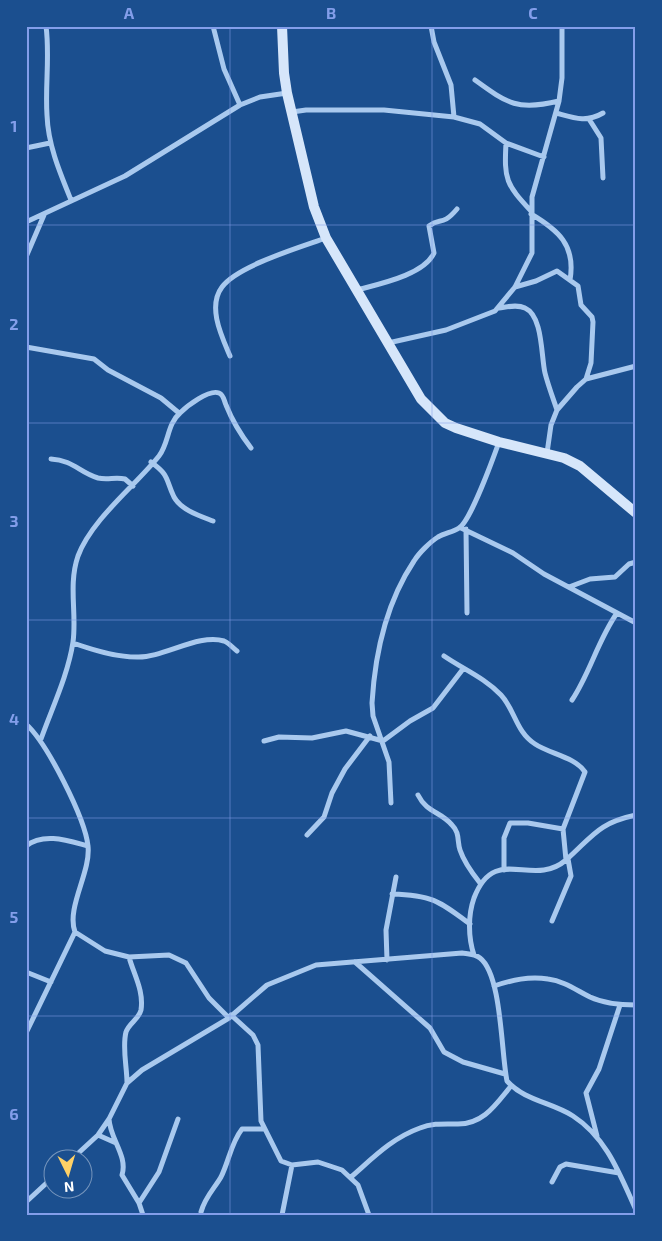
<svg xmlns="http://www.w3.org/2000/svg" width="662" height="1241" font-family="'Exo 2',sans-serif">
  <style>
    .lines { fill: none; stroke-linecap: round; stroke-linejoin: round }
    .street { stroke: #a9c9ee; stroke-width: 5 }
    .secondary { stroke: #d6e6fa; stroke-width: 10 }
    .grid { fill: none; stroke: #839eea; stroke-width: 1; stroke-opacity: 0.55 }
    .neatline { fill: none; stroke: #839eea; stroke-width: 2 }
    .grid-label { font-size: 16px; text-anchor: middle; font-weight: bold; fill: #839eea }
  </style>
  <rect width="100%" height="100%" fill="#1b4f8f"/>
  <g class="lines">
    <!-- street -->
    <path class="street" d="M46,26C50,56 45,85 47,115C48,145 60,173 71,200
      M213,26L224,69L240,105
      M431,26L434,42L451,85L454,117
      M635,26L636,28
      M475,80C508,104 518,111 559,101
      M292,112L306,110H384L454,117L480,124L506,143L544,157
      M556,113C574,118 586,123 603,113
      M589,119L601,138L603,178
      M506,143C504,180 506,184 531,211
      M26,148L50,143
      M531,214C558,230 576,245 570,280
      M26,222L125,176L240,105L260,97L287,93
      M26,257L44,215
      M515,287L536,281L557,271L578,286L581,305L592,317L593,322L591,363L586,379
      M357,290C379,284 424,275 434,253L429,226C440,217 442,227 457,209
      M499,308C507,307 517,304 525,308C543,316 541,356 545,373C548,385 553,398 557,410
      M388,343L446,330L495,311L515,287L532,253V197L559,101L562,78V26
      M26,347L94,359L108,370L161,398L179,413
      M230,356C222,337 207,307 222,287C237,266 301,247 326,238
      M26,361V388
      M547,453L551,425L557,410L577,387L586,379L636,366
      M51,459C73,460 80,473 98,478C107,480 116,477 125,479L133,486
      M151,462C170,476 165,478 174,497C181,510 200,516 213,521
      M461,528L513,553L544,574L636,623
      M466,529L467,613
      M569,587L590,579L615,577L629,564L636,562
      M73,643C93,650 115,657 137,657C163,658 199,633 224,641C229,643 233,648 237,651
      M444,656C463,669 485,678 501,695C515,710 516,732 535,744C550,754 575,757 585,772L563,829L566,860C532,889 495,843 474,898C468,915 468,937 474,955
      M572,700C590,673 598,640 617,613
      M26,724C47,743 85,818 88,846C91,872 66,908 75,932L105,951L129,957L169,955L186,963L209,998L229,1018
      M41,739C52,708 68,675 73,642C77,614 68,585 78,556C92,519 135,486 159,456C169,443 167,424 180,413C187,406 209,389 219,393C224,395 224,401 226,405C232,420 241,435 251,448
      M264,741L279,737L312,738L346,731L383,741L410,721L433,708L463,669
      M418,795C427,813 440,811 452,825C460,833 457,841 460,850C464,862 472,873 480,883
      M391,803L389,762L373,716L372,703C375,653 386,603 414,561C419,553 430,542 438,537C445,533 453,532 459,528C470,522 494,456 499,442
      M307,835L324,817L332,793L345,769L370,736
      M26,846C44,832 69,841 88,846
      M566,860C593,836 598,823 636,815
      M504,870V838L510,823H528L563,829
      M392,894C432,895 439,901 470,924
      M552,921L571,876L568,859
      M387,960L386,930L396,877
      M355,962L430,1028L444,1052L463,1062L505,1074
      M26,972L51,982
      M494,986C512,980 529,976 548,979C564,981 576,990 590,997C605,1004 620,1005 636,1005
      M231,1015L253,1035L258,1045L261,1121L281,1161L292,1165L318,1162L342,1170L358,1185L369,1215
      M26,1033L75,932
      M127,1083C127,1067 122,1047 126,1032C129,1023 139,1019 141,1010C144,991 134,975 129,957
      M109,1119C110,1139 128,1156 122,1175L139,1203L143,1215
      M98,1135L116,1143
      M597,1136L586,1093L599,1069L620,1005
      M73,1158L98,1135L109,1119L127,1083L142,1070L229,1018L267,985L316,965L462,953C468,954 475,954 480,958C502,975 501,1053 507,1081C525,1101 551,1102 573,1116C607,1138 620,1175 636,1210
      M351,1177C373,1158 392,1138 420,1128C432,1123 444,1124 458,1124C484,1124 496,1104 511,1086
      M552,1182L560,1167L566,1164L619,1173
      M26,1202L52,1178
      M139,1203L159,1172L178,1119
      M201,1212C205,1197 214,1189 221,1177C229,1161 231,1143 242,1129H264
      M282,1215L292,1165"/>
    <!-- secondary -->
    <path class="secondary" d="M282,26L284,73L287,93L314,207L326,238L421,399L445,423L456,428L499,442L564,458L580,466L636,513"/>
  </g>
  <!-- grid -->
  <path class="grid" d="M230,26V1215M432,26V1215M26,225H636M26,423H636M26,620H636M26,818H636M26,1016H636"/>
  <!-- border -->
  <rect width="662" height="1241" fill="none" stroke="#1b4f8f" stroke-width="55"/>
  <!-- north arrow -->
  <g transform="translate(68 1174) rotate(175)"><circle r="24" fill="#1b4f8f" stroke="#7695bc"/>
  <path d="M0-4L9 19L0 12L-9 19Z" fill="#ffd166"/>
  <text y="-8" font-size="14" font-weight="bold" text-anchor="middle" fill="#ffffff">N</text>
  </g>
  <rect x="28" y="28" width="606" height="1186" class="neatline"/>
  <g class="grid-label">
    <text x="129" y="19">A</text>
    <text x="331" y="19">B</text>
    <text x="533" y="19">C</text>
    <text x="14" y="132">1</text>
    <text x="14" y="330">2</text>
    <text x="14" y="527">3</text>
    <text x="14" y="725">4</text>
    <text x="14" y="923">5</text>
    <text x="14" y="1120">6</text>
  </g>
</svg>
